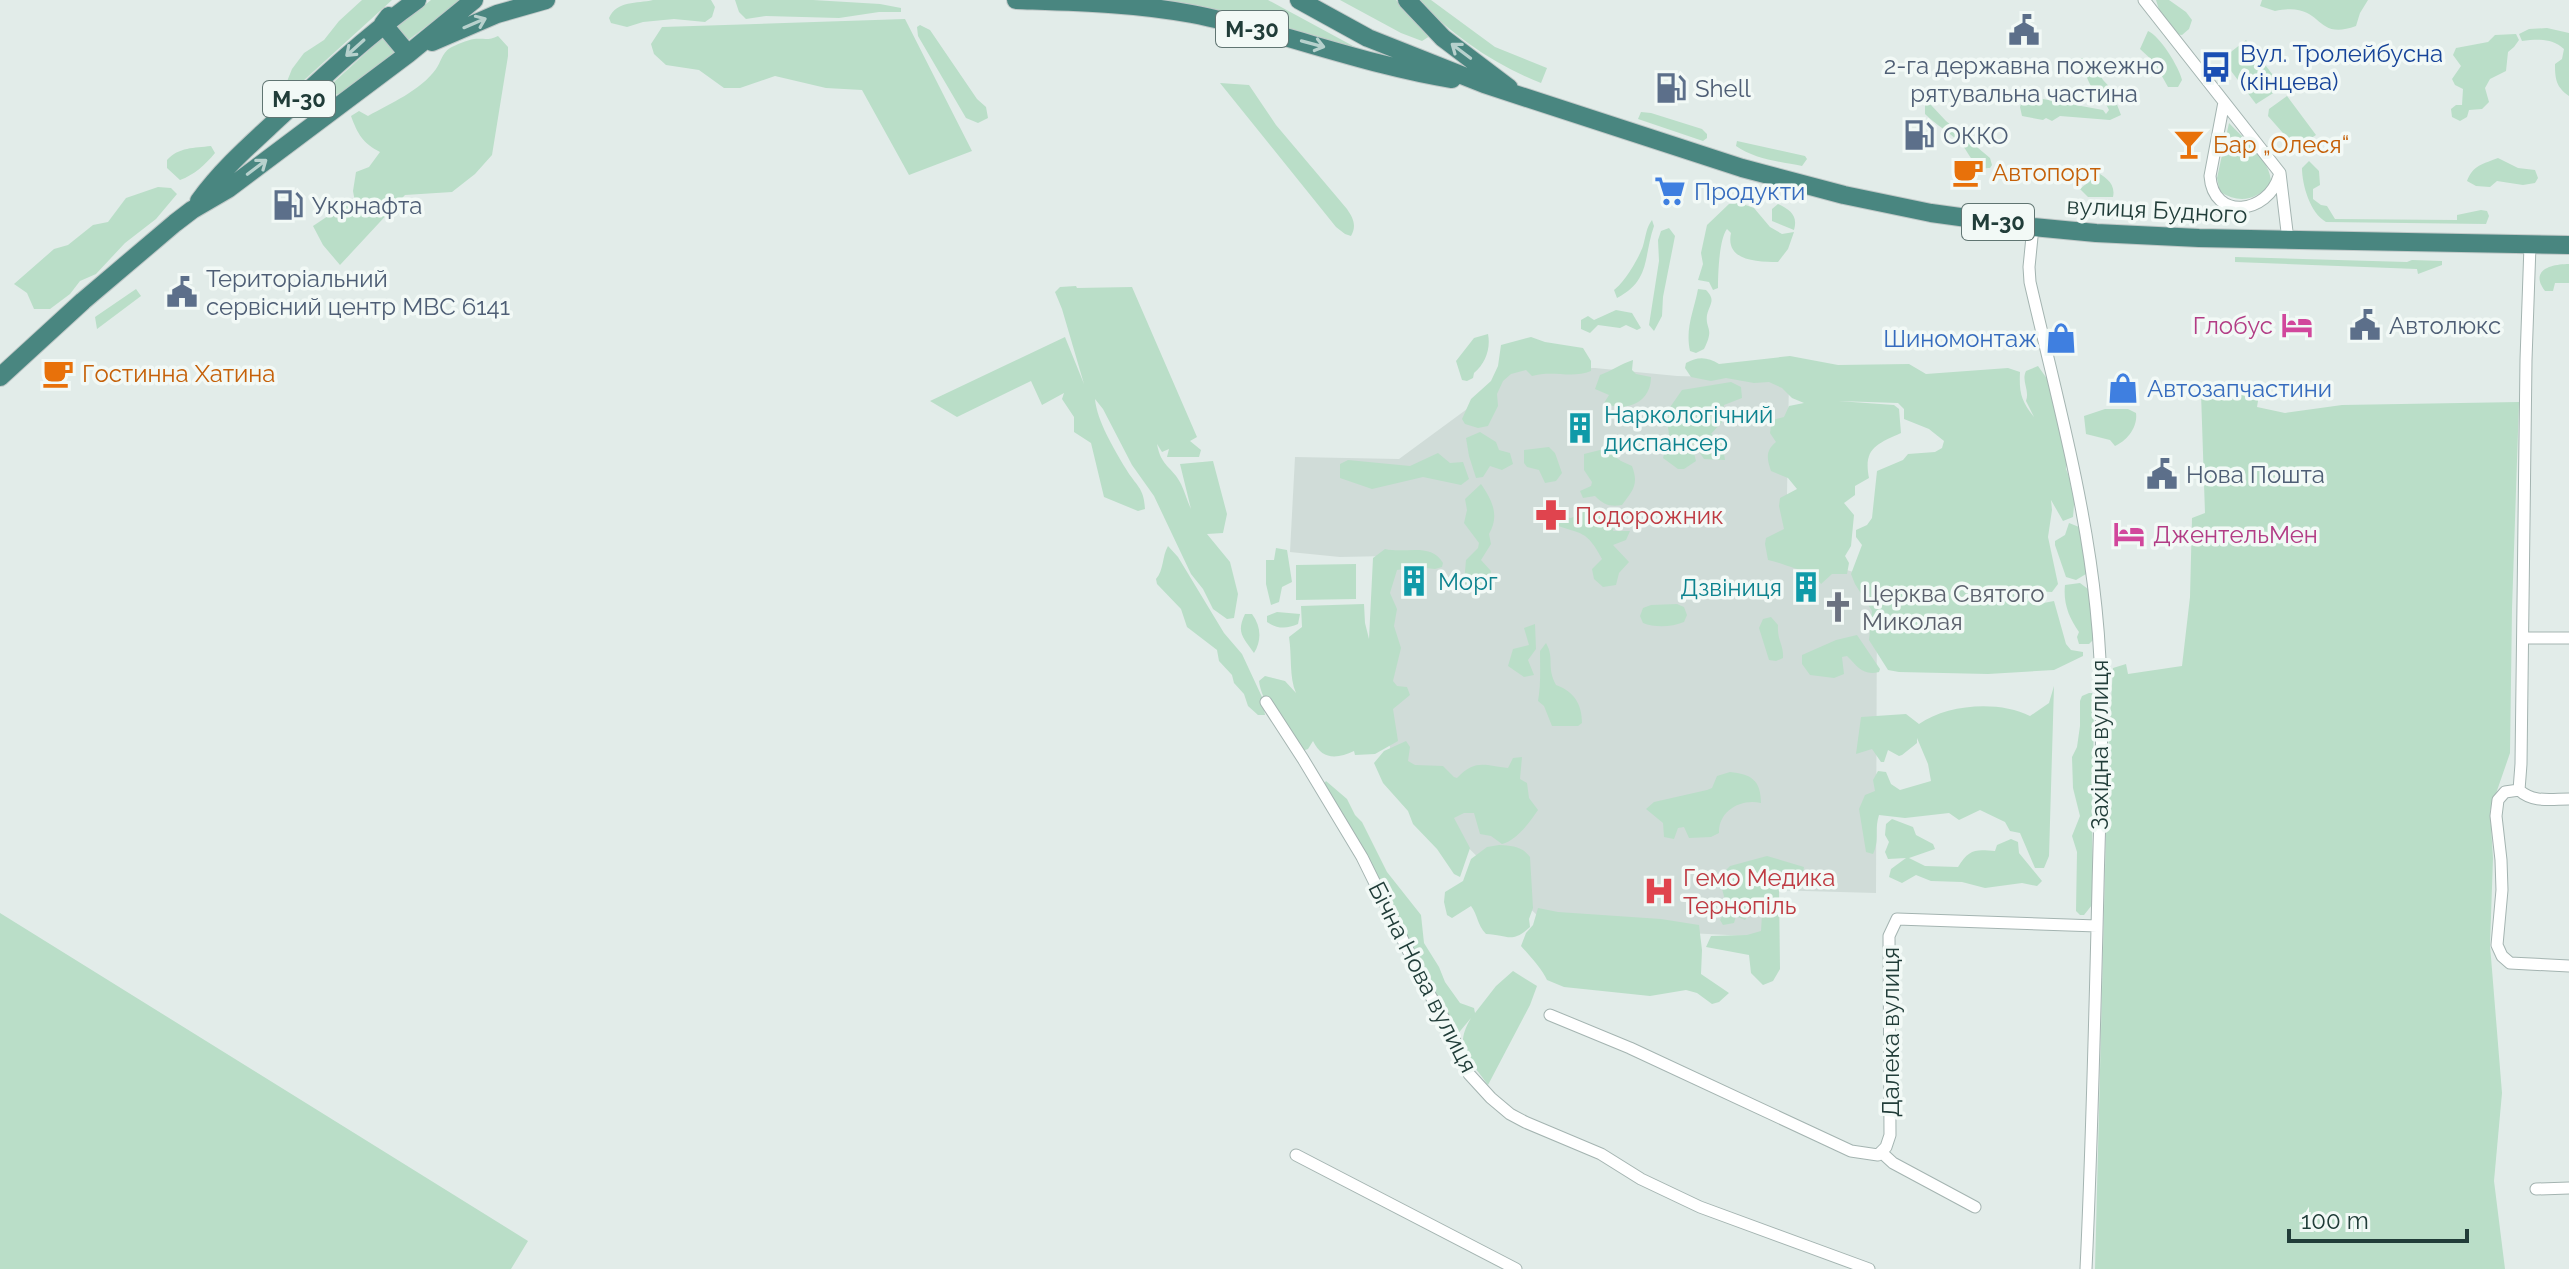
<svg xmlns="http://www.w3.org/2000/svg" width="2569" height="1269" font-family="Raleway,sans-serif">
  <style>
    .built { fill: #d0dcd8 }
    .green { fill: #badec8 }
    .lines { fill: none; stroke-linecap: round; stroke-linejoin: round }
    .minor-casing { stroke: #a4b4b1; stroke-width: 13 }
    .trunk-casing { stroke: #c1c9c8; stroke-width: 20 }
    .minor { stroke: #fff; stroke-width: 11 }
    .trunk { stroke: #498680; stroke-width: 18 }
    .oneway { stroke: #b7d1cd }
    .labels { text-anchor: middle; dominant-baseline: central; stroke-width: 7; stroke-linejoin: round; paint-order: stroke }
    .shield { fill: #f2f9f6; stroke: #607572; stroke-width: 2 }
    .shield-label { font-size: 22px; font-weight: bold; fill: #213d39 }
    .transit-label { font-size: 24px; fill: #164399; stroke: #f2f9f6; text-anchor: start }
    .service-label { font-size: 24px; fill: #4e5e75; stroke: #f2f9f6; text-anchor: start }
    .food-label { font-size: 24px; fill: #c56008; stroke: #f2f9f6; text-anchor: start }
    .shop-label { font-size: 24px; fill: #366cbe; stroke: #f2f9f6; text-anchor: start }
    .street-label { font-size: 24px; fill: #213d39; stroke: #f2f9f6 }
    .hotel-label { font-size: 24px; fill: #b23c85; stroke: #f2f9f6; text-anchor: end }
    .culture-label { font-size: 24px; fill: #0d838f; stroke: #f2f9f6; text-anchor: start }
    .health-label { font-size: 24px; fill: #be3a42; stroke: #f2f9f6; text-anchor: start }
    .worship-label { font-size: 24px; fill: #5b616d; stroke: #f2f9f6; text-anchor: start }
  </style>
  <rect width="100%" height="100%" fill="#e2ece9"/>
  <!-- built -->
  <path class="built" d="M1595,368L1677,376L1789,379L1786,552L1877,579L1876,893L1772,890L1768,937L1548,926L1437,817L1392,758L1382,706L1387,556L1340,557L1290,552L1295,457L1399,459L1482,398L1500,369Z"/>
  <!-- green -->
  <path class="green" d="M362,0H392L302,82L291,88L286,84L292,69L304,53L324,40L339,21Z
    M431,0H461L407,41L396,28Z
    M653,0H711L715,7L712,17L705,22L674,19L643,22L627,27L611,23L609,18C617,0 637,4 653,0Z
    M735,0H813L880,4L901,8V12H879L839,18L766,16L746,19L739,12Z
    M1157,0H1268L1366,53Z
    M1340,0H1396L1427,30L1430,36L1422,41L1401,33Z
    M1418,0H1431L1495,47L1547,68L1541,83C1495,65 1453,36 1418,0Z
    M2156,0H2169L2186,12L2192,20L2189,29L2182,35L2174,34L2161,16Z
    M2262,0H2368L2360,13L2356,26C2312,42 2325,0 2275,11L2260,6Z
    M905,19L972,151L909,175L862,90L826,88L775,76L740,88H724L699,70L666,65L654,54L651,44L662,27Z
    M920,25L930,30L977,99L986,107L988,118L978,123L966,118L918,36L917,27Z
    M2547,28L2569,33V96C2556,87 2555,79 2555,64L2562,59L2564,49C2552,38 2538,39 2522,41L2519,34L2529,29Z
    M2148,31C2160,36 2179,67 2182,80L2178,87H2168L2154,62L2140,49Z
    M2516,34L2519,40L2514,47L2508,52L2506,71L2490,79L2485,88L2489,102L2482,109L2469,110L2467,117L2460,121L2452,117L2451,109L2456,105H2462L2463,89L2455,85L2452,79L2461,66L2453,55L2456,48L2488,42L2495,35Z
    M498,36L508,47V56L492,155L475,174L452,192L405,195L340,265L323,245L313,226L343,206L355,202L353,191L356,172L369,167L380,152C363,143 358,135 351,116L359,111L368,116C391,103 420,91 436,69C441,62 442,53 450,48C456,45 467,40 474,39C484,38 488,41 498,36Z
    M381,39L387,40L395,51L391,55L341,93L335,95L329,91L334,82Z
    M2246,40L2279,83L2278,90L2256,104L2222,59Z
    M2081,58L2093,62L2103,80L2118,96L2116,102L2121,115L2110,120L2060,116L2052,121L2046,118L2043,120L2022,116L2020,107L2023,98L2032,97L2103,110L2106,114L2109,110C2105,101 2099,96 2093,89C2087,81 2087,73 2079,65Z
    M1220,83L1249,85L1276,125L1347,209C1353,218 1357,225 1351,236L1345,234L1336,227Z
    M2287,96L2316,135L2296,148L2268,116L2269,109Z
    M1925,103L1931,105L1946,121L1990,158L1992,165L1990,168C1983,168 1984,170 1978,165C1970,160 1968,151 1961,144C1951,133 1936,125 1925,114Z
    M1641,112L1651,113L1702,129L1707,134V138L1703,141L1638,119Z
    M2229,123C2244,139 2272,161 2271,184C2256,200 2240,204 2220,192L2217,178Z
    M1737,141L1805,156L1807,159L1802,166C1781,162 1754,159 1736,146Z
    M211,146L215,153C205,165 194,175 180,180L167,168V160C179,147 194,148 211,146Z
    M2498,158L2518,168L2535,170L2538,178L2535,183L2523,185L2497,181L2490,187L2476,186L2467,181C2473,165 2483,164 2498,158Z
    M2309,161L2319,171L2320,185L2313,189V199L2321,205L2327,206L2335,219L2457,220V215L2481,210L2487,211L2489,216L2486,224L2326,222C2310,213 2302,185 2302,168Z
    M2095,171C2105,177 2116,183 2113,197H2088L2080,189L2087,183L2089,172Z
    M158,187L171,188L177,194L156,219L125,243L96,274L80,281L70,294L50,309H34L27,293L14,284L54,249L68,245L93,225L108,222L126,198Z
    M1740,203L1754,208L1770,227L1782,234L1794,232L1788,249L1778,262C1757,262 1725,261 1731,233L1727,229C1719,239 1718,275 1718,288L1713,290L1709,282L1698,280L1703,264L1701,253L1707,225L1729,204Z
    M1778,204C1791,210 1798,216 1794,230L1772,221V209Z
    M1652,220L1654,226C1643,258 1651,280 1617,298L1614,290C1624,283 1639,258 1643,246C1646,236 1646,228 1652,220Z
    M1669,228L1675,236L1663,297L1662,316L1654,331L1649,325L1659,261L1658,240L1661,231Z
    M2235,257L2407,262L2412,260L2442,261V265L2418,274L2417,269L2235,262Z
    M2569,264V283H2555L2553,291H2545C2529,270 2551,264 2569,264Z
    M1076,286L1077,288L1132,287L1197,437L1190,441L1201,450L1199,457H1167L1169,449L1162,452L1157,444C1161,467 1172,466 1181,484C1185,492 1187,501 1191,509L1180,464L1213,461L1227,514L1223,533L1207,534L1230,562L1238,594L1234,618L1227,619L1213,609L1203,589L1191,574L1154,496L1132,465L1103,409L1095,399C1097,421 1114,449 1126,469C1136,486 1144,487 1145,509L1138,511L1104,497L1091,443L1074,432V417L1062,399L1064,393L1042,405L1031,381L957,417L930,401L1065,337L1084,384L1062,309L1055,292L1060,287Z
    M136,289L141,296L97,329L95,317Z
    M1698,289L1706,290C1716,300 1710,303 1707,315C1705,330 1715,327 1704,349L1696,353L1690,351C1685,328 1694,311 1698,289Z
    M1616,310L1632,313L1641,328L1637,330L1626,325L1620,328L1598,325L1590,333L1581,329V320L1588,316L1594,320Z
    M1488,334C1491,349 1485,364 1474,373L1473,378L1467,381L1462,380L1456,361L1474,338Z
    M1531,337L1545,342L1583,348L1591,361V371C1572,379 1553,370 1532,376L1526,370L1511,374L1503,381L1497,394L1498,406L1488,426L1478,428L1465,424L1462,419L1471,399L1491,381L1498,366L1501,345Z
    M1790,356L1838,365L1909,364L1926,374L2008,368L2020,372C2019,392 2021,401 2034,417L2026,401C2030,390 2021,381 2026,371L2038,366L2055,390L2069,449L2066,469L2075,493L2073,517L2063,521L2051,500L2052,510L2048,537L2058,584L2052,592L2031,591L2027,600L2033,605L2054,601L2066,644L2071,650L2083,652V656L2054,670L1988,674L1899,672L1888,670L1869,640L1872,611L1855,584L1851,574L1862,545L1856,537V530L1867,525L1872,518L1877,471L1903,460L1908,454L1935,452L1942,448L1944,441L1929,429L1904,419V409L1898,403L1838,401L1894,405L1899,409L1901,433C1877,444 1863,448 1869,478L1855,486V495L1844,503L1854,515L1851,546L1845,556L1849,563L1847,574H1832L1821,584L1812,572C1796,571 1784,563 1768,560L1765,544L1766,538L1784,529L1779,506L1780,498L1797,489L1788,478L1771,471C1767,459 1765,451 1776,442L1770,433L1772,420L1784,417L1789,406L1804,403L1792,398L1782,388L1769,382L1754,383L1726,378L1711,381L1691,377L1685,368L1686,363C1698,356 1708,357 1719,364Z
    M1633,360L1632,370L1636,374L1651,377C1651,403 1625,413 1604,403L1609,395L1595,389L1600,375C1612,371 1620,364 1633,360Z
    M1731,382L1741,387L1742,398L1724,405L1722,422L1711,434L1722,441L1725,460L1704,459L1694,444L1686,448L1694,453L1696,461L1684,469H1678L1663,458L1669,434L1666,413L1682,390Z
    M2201,393L2259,395L2257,407L2285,413L2342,405L2519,402L2512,609L2510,753L2490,811L2493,858L2490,945L2502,1093L2494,1181L2505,1269H2095L2108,752L2113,668L2126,664L2128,674L2182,666L2190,597L2192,518L2205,513Z
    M2105,409H2128L2136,413C2138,427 2127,441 2115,446L2110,440L2086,434L2084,416Z
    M1480,432L1496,442L1499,450L1510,453L1513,464L1502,470L1490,466L1483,477L1476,478L1469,456L1466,438Z
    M1549,447L1555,453L1562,473L1556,481L1545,483L1539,470L1527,467L1524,463V450Z
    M1600,450H1606L1621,461L1632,466C1639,485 1633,490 1622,505C1610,507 1604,505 1595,496L1583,498L1580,491L1591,486L1592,482L1584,470V454Z
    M1438,453L1450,463L1463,462L1469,479L1461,485L1423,477L1372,489L1340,478V464L1348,460L1410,466Z
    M1481,484C1492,500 1500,515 1489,534L1491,544L1481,560L1491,571V577L1473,591L1464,583L1466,560L1478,548L1479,543L1464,523L1467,510L1465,499Z
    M1608,509L1615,517L1613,531H1630L1626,540L1613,545L1629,562L1619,573L1616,585L1603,587L1594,579L1592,569L1602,559C1586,529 1582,535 1553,524L1556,516L1571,518L1588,510L1603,514Z
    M2069,523L2079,527L2085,546L2086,574L2076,580L2066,577L2055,545V541L2065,535Z
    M1168,546L1178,557L1224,633L1242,654L1262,697L1265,715H1258L1248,706L1244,694L1234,683L1232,675L1219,661L1217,650L1187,627L1181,609L1157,584L1156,579C1164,570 1162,556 1168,546Z
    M1276,548L1287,550L1292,582L1282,587L1279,602L1271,605L1266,584V560H1274Z
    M1385,549C1406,554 1431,542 1443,563L1442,567L1435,569L1416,567L1397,570L1390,593L1397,609L1394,626L1401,648L1393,681L1397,686L1407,687L1410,695L1393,709L1398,741L1375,754L1355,755L1354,751C1337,759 1322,760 1313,741L1308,749L1302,751C1287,731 1262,706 1259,681L1265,676L1285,681L1296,693C1289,678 1292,656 1289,637L1302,627L1301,606L1364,604L1365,623L1369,639L1373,558Z
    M1356,564V599L1296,600V565Z
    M2080,583L2088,589L2094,628V639L2089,644H2079L2077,637L2079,632C2069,618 2063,603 2065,585Z
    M1677,604L1684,607L1687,615L1684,622C1672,627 1655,628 1643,623L1640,616L1643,608L1651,605Z
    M1277,612L1300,614L1298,624C1287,629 1277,629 1267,622V616Z
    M1245,614H1252C1261,626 1262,640 1254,653C1243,637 1236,633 1245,614Z
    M1771,617L1778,625C1777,641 1784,645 1783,658L1776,661L1769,660L1759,628L1763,619Z
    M1535,624L1536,649L1528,660L1534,675L1524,677L1508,666L1513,649L1529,645L1524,628Z
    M1857,635L1880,669L1879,672C1863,676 1858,667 1847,656L1842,657L1844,674L1834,678L1810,675L1802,664V655L1836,640Z
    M1546,643C1555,659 1546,666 1556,685C1573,691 1582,703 1582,723L1578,726H1552L1544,706L1538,701C1541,685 1540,668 1540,651Z
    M2054,686L2049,856L2044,868H2035L2020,833L2010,831L2005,822L1980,810L1959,820L1949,813L1905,818L1879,815C1874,831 1880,839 1873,854L1866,852L1859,809L1865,795L1875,791L1873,780L1878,771L1886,772L1891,784L1900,790L1931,781L1928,764L1917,738V743L1902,755L1899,756L1888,750L1884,762H1881L1872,749L1856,754L1861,717L1906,714L1919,724C1947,704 1999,700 2030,716L2049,703Z
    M2089,693H2092L2094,698C2094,765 2090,831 2094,897L2092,905L2084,915H2080L2076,911L2077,852L2072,836L2080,816L2073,788L2072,757L2077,747L2080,726V701L2082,696Z
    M1406,741L1410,747L1408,761L1415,765L1443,766L1454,777L1457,778C1475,759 1484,765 1508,768L1513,758L1522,757L1520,779L1527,783L1529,798L1538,810C1530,822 1517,840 1502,844L1491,836L1480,834L1474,813H1464L1454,818L1470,848L1460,877L1454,874L1437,849L1413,824L1408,811L1383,783L1374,763L1384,751Z
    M1730,772C1751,774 1761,780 1761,803C1740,798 1718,812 1719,833L1711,837L1689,838L1684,827L1678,828L1674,839L1664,837L1663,823L1646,809L1654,802L1707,790L1712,788L1717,776Z
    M1326,781L1347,799L1355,815L1362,822L1387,872L1421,915L1424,943L1439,967L1445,982L1460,1003L1474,1008L1475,1013L1496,986L1513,971L1537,986L1530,1005L1488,1085C1470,1058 1452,1050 1471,1018L1456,1036L1398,924L1383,887L1366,865L1323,785Z
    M1892,819L1913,827L1916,835L1933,844L1935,849L1909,858L1925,866L1958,867C1969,849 1975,849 1995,851L1997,845L2011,839L2018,842L2019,853L2042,881L2037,886L2022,883L1985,888L1962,882L1931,881L1916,875L1902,883L1889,877L1891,869L1906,858L1888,859L1885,852L1889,842L1885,835L1886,824Z
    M1499,845C1512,846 1522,846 1530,857L1533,908L1529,919L1530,927C1512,944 1508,935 1486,934C1477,925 1478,915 1471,906L1452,918L1447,915L1444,902L1445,892L1463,881L1471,859L1487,847Z
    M1767,856L1804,867L1802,878L1779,888L1780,969L1773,981L1763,985L1751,973L1749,955L1706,947L1711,936L1747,935L1761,931L1763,897L1745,920L1736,916L1734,923L1723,925L1720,920L1727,908L1719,877L1730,866Z
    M1538,908L1558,912L1661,919L1699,925L1702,950L1701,974L1729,993L1719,1002L1712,1004L1697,993L1686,990L1650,996L1564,987L1547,980C1542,969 1529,955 1521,946L1526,933L1533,925Z
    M0,913L528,1241L511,1269H0Z"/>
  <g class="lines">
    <defs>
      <path id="minor" d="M2144,0L2280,173L2288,240
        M2224,102L2210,176C2213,221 2268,214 2279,176
        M2033,227L2029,267L2030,282C2055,390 2085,498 2096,608C2106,701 2100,794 2098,887C2095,1014 2092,1142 2086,1269
        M2530,245L2526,360L2521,764L2519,790L2505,792L2498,800L2496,816L2501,860L2502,890L2497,945L2502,956L2510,963L2569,966
        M2523,638H2569
        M1266,702L1303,759L1362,857L1430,995L1449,1027L1469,1074L1491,1098L1510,1114L1525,1122L1601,1154L1641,1179L1700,1207L1869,1269
        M2519,790C2533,803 2551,799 2569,799
        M1550,1015L1630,1048L1851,1151L1878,1155L1886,1147L1890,1135L1889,936L1897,919L2097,926
        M1881,1152L1893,1163L1975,1207
        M1296,1155L1516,1269
        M2536,1189L2569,1188"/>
      <path id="trunk" d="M1016,0C1074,2 1134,3 1192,14C1280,31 1364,65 1452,79
        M1299,0L1368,38L1484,84L1742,168L1844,195L1931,213L2033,227L2096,233L2199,238L2569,245
        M1407,0L1443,38L1509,88
        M389,16L383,24L408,54
        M432,42L497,14L546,0
        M199,201C222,169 251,144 280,117C324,76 368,35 417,0
        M0,377L83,301L175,223L192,210L228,189L408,54L474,0"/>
    </defs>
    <!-- minor casing -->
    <use href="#minor" class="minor-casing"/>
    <!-- trunk casing -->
    <use href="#trunk" class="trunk-casing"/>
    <!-- minor -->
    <use href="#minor" class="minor"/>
    <!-- trunk -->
    <use href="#trunk" class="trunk"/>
  </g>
  <!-- one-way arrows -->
  <defs><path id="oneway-shaft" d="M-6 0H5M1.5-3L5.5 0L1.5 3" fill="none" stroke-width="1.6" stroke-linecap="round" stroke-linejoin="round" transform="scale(2)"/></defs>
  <g class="oneway">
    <use href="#oneway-shaft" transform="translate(475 23) rotate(-23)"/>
    <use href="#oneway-shaft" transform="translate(1313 44) rotate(15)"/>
    <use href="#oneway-shaft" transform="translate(355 48) rotate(138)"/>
    <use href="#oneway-shaft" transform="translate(1461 51) rotate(-143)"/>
    <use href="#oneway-shaft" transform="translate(257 167) rotate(-37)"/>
  </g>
  <!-- icons -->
  <defs>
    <symbol id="civic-bare" viewBox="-9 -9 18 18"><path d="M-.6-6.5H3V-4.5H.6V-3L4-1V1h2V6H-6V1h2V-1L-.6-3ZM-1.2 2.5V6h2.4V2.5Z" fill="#5c6f8a" stroke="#f2f9f6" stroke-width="2.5" paint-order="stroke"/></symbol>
    <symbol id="bus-bare" viewBox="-9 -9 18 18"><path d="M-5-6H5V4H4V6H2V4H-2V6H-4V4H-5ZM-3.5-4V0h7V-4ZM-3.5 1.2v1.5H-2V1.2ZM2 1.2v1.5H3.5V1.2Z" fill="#1a4fb4" stroke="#f2f9f6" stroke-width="2.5" paint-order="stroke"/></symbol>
    <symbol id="fuel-bare" viewBox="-9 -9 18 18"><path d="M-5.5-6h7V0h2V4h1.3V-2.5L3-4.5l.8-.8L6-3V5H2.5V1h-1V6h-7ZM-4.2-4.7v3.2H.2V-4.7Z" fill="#5c6f8a" stroke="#f2f9f6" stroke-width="2.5" paint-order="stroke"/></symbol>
    <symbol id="bar-bare" viewBox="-9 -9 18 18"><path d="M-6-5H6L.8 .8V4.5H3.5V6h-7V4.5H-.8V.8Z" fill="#e8710a" stroke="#f2f9f6" stroke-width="2.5" paint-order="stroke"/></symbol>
    <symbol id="cafe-bare" viewBox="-9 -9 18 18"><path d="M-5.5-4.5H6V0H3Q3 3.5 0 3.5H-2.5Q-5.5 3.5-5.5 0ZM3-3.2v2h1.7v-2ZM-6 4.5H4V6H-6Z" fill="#e8710a" stroke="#f2f9f6" stroke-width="2.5" paint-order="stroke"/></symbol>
    <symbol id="supermarket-bare" viewBox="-9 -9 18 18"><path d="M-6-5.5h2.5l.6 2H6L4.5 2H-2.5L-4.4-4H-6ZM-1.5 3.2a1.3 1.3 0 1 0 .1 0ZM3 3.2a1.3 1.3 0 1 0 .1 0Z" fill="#3f7fe0" stroke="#f2f9f6" stroke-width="2.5" paint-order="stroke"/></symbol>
    <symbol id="hotel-bare" viewBox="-9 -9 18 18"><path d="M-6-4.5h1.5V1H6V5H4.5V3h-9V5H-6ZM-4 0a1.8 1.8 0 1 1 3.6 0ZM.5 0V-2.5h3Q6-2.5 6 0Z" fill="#d1479c" stroke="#f2f9f6" stroke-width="2.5" paint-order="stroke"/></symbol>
    <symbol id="shop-bare" viewBox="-9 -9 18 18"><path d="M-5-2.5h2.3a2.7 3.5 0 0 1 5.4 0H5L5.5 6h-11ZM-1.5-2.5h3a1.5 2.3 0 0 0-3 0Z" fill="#3f7fe0" stroke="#f2f9f6" stroke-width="2.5" paint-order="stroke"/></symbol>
    <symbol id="building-bare" viewBox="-9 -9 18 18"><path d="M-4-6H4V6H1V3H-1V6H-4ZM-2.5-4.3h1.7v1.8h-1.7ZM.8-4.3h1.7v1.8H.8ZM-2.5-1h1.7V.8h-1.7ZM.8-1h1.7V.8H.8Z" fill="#0f9aa8" stroke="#f2f9f6" stroke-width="2.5" paint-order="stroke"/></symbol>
    <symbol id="pharmacy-bare" viewBox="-9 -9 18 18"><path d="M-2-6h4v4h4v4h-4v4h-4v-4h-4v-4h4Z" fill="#e0444e" stroke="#f2f9f6" stroke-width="2.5" paint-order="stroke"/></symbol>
    <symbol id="church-bare" viewBox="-9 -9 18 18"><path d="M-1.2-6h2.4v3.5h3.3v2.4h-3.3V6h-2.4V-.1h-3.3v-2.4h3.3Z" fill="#6b7280" stroke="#f2f9f6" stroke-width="2.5" paint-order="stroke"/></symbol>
    <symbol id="hospital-bare" viewBox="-9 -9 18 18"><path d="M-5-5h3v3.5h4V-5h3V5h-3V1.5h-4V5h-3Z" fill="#e0444e" stroke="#f2f9f6" stroke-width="2.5" paint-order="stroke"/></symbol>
  </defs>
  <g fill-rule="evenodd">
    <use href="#civic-bare" x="2002" y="8" width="44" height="44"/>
    <use href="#bus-bare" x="2194" y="45" width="44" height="44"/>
    <use href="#fuel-bare" x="1649" y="66" width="44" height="44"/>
    <use href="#fuel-bare" x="1897" y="113" width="44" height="44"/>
    <use href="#bar-bare" x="2167" y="122" width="44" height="44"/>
    <use href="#cafe-bare" x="1946" y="150" width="44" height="44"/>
    <use href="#supermarket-bare" x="1648" y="169" width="44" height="44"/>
    <use href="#fuel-bare" x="266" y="183" width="44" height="44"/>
    <use href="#civic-bare" x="160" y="270" width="44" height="44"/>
    <use href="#hotel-bare" x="2275" y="303" width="44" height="44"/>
    <use href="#civic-bare" x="2343" y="303" width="44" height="44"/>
    <use href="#shop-bare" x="2039" y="316" width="44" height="44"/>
    <use href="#cafe-bare" x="36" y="351" width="44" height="44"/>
    <use href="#shop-bare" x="2101" y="366" width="44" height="44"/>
    <use href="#building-bare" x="1558" y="406" width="44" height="44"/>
    <use href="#civic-bare" x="2140" y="452" width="44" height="44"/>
    <use href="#pharmacy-bare" x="1529" y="493" width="44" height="44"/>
    <use href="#hotel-bare" x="2107" y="512" width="44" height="44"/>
    <use href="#building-bare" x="1392" y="559" width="44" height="44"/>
    <use href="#building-bare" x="1784" y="565" width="44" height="44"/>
    <use href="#church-bare" x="1816" y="585" width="44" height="44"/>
    <use href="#hospital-bare" x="1637" y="869" width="44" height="44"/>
  </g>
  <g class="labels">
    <!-- shield labels -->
    <g class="shield">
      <rect x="1216" y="11" width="72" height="36" rx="6"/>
      <rect x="263" y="81" width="72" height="36" rx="6"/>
      <rect x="1962" y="204" width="72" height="36" rx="6"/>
    </g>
    <g class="shield-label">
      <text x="1252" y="29">М-30</text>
      <text x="299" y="99">М-30</text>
      <text x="1998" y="222">М-30</text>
    </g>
    <!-- transit labels -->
    <g class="transit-label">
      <text x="2240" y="53">Вул. Тролейбусна<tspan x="2240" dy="28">(кінцева)</tspan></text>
    </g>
    <!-- service labels -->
    <g class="service-label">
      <text x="2024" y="65" text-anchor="middle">2-га державна пожежно<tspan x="2024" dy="28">рятувальна частина</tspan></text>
      <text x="1695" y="88">Shell</text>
      <text x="1943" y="135">ОККО</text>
      <text x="312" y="205">Укрнафта</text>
      <text x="206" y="278">Територіальний<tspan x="206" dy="28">сервісний центр МВС 6141</tspan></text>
      <text x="2389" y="325">Автолюкс</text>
      <text x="2186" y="474">Нова Пошта</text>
    </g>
    <!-- food labels -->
    <g class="food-label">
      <text x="2213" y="144">Бар „Олеся“</text>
      <text x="1992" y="172">Автопорт</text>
      <text x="82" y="373">Гостинна Хатина</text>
    </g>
    <!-- shop labels -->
    <g class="shop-label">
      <text x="1694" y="191">Продукти</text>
      <text x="2037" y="338" text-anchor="end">Шиномонтаж</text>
      <text x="2147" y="388">Автозапчастини</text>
    </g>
    <!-- street labels -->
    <g class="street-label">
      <text transform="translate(2157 210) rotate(3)">вулиця Будного</text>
      <text transform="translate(2099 745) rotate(-90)">Західна вулиця</text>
      <text transform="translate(1423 977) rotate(63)">Бічна Нова вулиця</text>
      <text transform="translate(1890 1032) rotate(-90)">Далека вулиця</text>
    </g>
    <!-- hotel labels -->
    <g class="hotel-label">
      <text x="2273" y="325">Глобус</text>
      <text x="2153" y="534" text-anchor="start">ДжентельМен</text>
    </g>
    <!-- culture labels -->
    <g class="culture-label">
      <text x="1604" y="414">Наркологічний<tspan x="1604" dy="28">диспансер</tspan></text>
      <text x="1438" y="581">Морг</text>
      <text x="1782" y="587" text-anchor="end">Дзвіниця</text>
    </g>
    <!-- health labels -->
    <g class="health-label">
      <text x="1575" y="515">Подорожник</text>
      <text x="1683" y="877">Гемо Медика<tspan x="1683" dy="28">Тернопіль</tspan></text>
    </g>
    <!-- worship labels -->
    <g class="worship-label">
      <text x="1862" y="593">Церква Святого<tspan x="1862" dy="28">Миколая</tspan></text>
    </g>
  </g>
  <!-- scale -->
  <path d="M2289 1229v12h178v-12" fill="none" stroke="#213d39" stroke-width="4"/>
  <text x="2301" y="1229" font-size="24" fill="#213d39" stroke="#f2f9f6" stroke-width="6" paint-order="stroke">100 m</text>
</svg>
